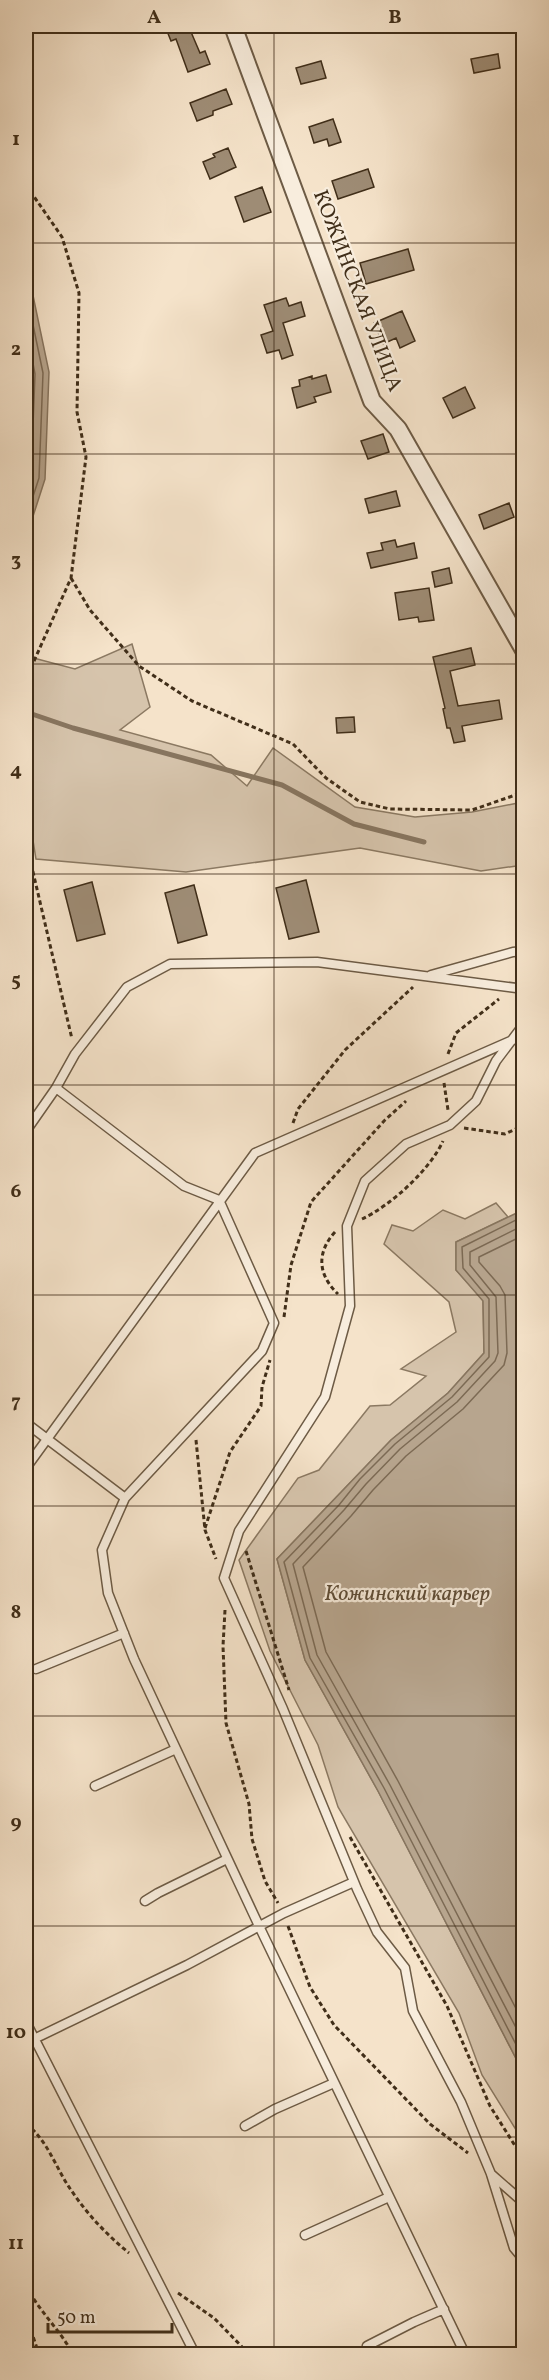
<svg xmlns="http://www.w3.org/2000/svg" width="549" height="2380" font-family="Vollkorn,serif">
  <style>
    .green { fill: #d6c4ac; stroke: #8b7962; stroke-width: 1.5 }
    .water { fill: #b7a58e; stroke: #87755f; stroke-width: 1.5 }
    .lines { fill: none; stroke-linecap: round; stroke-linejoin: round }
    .shore { stroke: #7c6a54; stroke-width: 1.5 }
    .stream { stroke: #87755f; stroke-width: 5 }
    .building { fill: #9e8c75; stroke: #402e19; stroke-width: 1.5 }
    .service-casing { stroke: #6d5b45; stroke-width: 11 }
    .minor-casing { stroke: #6d5b45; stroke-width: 20 }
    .path { stroke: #402e19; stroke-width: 3; stroke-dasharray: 4.5 3; stroke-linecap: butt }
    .service { stroke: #f8eddd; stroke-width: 8 }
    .minor { stroke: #f8eddd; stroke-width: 16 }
    .grid { fill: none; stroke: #402e19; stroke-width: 1.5; stroke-opacity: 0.55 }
    .labels { text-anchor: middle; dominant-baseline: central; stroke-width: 4.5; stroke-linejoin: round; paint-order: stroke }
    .street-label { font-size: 21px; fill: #402e19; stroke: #f8eddd }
    .water-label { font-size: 22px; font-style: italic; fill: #5e4c36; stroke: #f8eddd }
    .neatline { fill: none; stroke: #402e19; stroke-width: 2 }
    .grid-label { font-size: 20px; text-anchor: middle; font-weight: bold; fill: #402e19 }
  </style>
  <rect width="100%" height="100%" fill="#f5e3ca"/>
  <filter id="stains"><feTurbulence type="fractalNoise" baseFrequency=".00333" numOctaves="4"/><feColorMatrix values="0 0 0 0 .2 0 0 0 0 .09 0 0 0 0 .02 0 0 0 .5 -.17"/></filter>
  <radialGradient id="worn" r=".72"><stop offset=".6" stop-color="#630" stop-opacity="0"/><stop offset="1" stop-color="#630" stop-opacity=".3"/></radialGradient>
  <!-- green -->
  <path class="green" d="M132,644L150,707L120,730L211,755L247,786L273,748L355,807L415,817L472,812L523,802V865L481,871L360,848L186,872L36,859L26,797V656L75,669Z
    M496,1203L508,1217L456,1242V1270L483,1300L484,1353L448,1393L391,1440L277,1559L305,1660L378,1791L523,2072V2141L482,2075L459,2013L338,1807L318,1745L270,1651L239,1560L298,1478L319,1470L370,1406L390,1405L426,1376L401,1369L456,1332L449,1302L384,1244L392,1225L413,1231L443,1210L465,1219Z"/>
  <!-- water -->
  <path class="water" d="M26,262L49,372L45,479L26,538Z
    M523,1210V2072L378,1791L305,1660L277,1559L391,1440L448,1393L484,1353L483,1301L456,1270V1242Z"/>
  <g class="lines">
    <!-- shore -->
    <path class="shore" d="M26,291L43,373L39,478L26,518
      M26,327L35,374L31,476L26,494
      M524,1216L462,1247L463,1268L489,1299V1357L452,1397L395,1444L360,1479L339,1505L284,1562L310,1658L384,1788L524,2060
      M524,1225L470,1252V1265L496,1297L498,1353L495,1361L457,1402L400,1449L366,1484L344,1510L293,1564L317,1655L390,1785L524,2043
      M524,1235L479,1257V1262L500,1286L505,1295L507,1353L504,1365L463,1409L406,1456L373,1490L351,1516L303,1567L326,1652L398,1781L524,2024"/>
    <!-- stream -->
    <path class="stream" d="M26,712L73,728L282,785L354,824L424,842"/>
  </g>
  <!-- building -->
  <path class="building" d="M165,26H208L191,32L200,53L205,51L210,64L188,72L176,39L171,41Z
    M498,54L500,68L474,73L471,59Z
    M321,61L326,78L301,84L296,68Z
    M226,89L232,104L213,111V115L197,121L190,103Z
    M333,119L341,142L329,146L327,139L314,143L309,127Z
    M228,148L236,167L210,179L203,162L215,157L213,154Z
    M368,169L374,187L338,199L332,181Z
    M262,187L271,212L244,222L235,197Z
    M408,249L414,270L366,284L360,263Z
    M286,298L289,306L301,302L305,316L283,323L293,355L282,359L279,350L267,353L261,335L273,331L264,305Z
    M402,311L415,341L400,348L396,338L383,344L374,323Z
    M326,375L331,392L314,397L316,402L297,408L292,388L300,386L299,380L312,376V379Z
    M465,387L475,408L453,418L443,398Z
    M383,434L389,452L368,459L361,441Z
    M396,491L400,506L369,513L365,499Z
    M509,503L514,517L484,529L479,515Z
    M395,540L397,547L414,543L417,558L371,568L367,553L383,550L381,543Z
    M449,568L452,583L435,587L432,572Z
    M429,588L434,620L419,622L418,617L399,620L395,593Z
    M471,648L475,665L450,671L458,706L499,700L502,719L462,726L465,741L454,743L450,728H447L443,709L445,708L433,657Z
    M354,717L355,732L337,733L336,718Z
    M306,880L319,932L289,939L276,888Z
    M92,882L105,934L77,941L64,890Z
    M194,885L207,935L178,943L165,893Z"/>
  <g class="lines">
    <defs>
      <path id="service" d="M431,975L513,952L524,951
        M524,1024L496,1061L476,1101L450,1125L406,1144L365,1181L347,1226L350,1306L325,1397L239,1531L224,1578L283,1709L357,1889L377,1932L405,1968L413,2011L461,2102L491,2174L514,2248L524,2260
        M26,1131L56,1088L75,1054L127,987L170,964L317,962L524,989
        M26,1423L125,1498L262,1351L274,1323L219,1200L184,1186L56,1088
        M26,1468L255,1153L524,1035
        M125,1498L102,1550L108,1593L134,1659L259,1926L465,2354
        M36,1669L124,1633
        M95,1786L176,1749
        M145,1901L158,1893L227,1859
        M26,2022L195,2354
        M34,2039L187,1965L284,1913L354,1882
        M245,2126L275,2109L334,2083
        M491,2174L524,2203
        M305,2235L389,2197
        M367,2346L414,2322L444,2309"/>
      <path id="minor" d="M233,26L372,401L398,429L524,650"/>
    </defs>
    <!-- service casing -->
    <use href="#service" class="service-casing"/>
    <!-- minor casing -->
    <use href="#minor" class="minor-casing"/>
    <!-- path -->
    <path class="path" d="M26,185L62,237L79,293L77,412L86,457L71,578L26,679
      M71,578L90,610L139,666L192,701L293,744L326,778L360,802L390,809L472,810L524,792
      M26,842L72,1039
      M448,1054L456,1033L499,999
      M444,1083L448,1110
      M293,1123L298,1109L345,1050L413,987
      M464,1128L505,1134L524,1125
      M362,1219C390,1206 430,1170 443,1141
      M335,1232C316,1253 318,1275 338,1294
      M284,1317L291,1265L311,1202L384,1121L406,1101
      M196,1440L205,1530L216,1559
      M205,1528L230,1452L261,1406L262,1387L270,1360
      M246,1551L289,1690
      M225,1610L223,1646L226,1723L249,1804L252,1839L265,1881L278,1903
      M350,1837L447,2006L490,2106L524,2160
      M288,1926L310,1987L334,2025L430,2124L468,2153
      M26,2124C48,2140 56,2169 71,2190C87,2214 107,2235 129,2253
      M26,2286C39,2311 60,2330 73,2354
      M178,2293L214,2318L249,2354
      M26,2316L39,2354"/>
    <!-- service -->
    <use href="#service" class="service"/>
    <!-- minor -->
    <use href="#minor" class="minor"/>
  </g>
  <!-- grid -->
  <path class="grid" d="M274,26V2354M26,243H524M26,454H524M26,664H524M26,874H524M26,1085H524M26,1295H524M26,1506H524M26,1716H524M26,1926H524M26,2137H524"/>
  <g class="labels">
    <!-- street labels -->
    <g class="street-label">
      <text transform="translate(357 291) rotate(69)">КОЖИНСКАЯ УЛИЦА</text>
    </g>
    <!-- water labels -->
    <g class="water-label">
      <text x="407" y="1594">Кожинский карьер</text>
    </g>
  </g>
  <!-- margin -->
  <rect width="549" height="2380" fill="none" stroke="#f5e3ca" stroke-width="66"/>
  <!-- scale -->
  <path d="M48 2323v9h124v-9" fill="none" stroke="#402e19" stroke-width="3"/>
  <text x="57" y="2323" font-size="18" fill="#402e19" stroke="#f8eddd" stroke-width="4.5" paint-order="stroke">50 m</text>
  <rect x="33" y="33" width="483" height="2314" class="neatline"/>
  <g class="grid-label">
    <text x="154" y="23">A</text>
    <text x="395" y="23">B</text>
    <text x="16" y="145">1</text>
    <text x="16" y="355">2</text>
    <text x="16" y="566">3</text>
    <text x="16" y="776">4</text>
    <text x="16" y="986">5</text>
    <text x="16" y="1197">6</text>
    <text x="16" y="1407">7</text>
    <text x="16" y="1618">8</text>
    <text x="16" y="1828">9</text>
    <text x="16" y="2038">10</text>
    <text x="16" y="2249">11</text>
  </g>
  <rect width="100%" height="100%" filter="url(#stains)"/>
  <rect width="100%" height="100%" fill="url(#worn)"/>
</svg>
